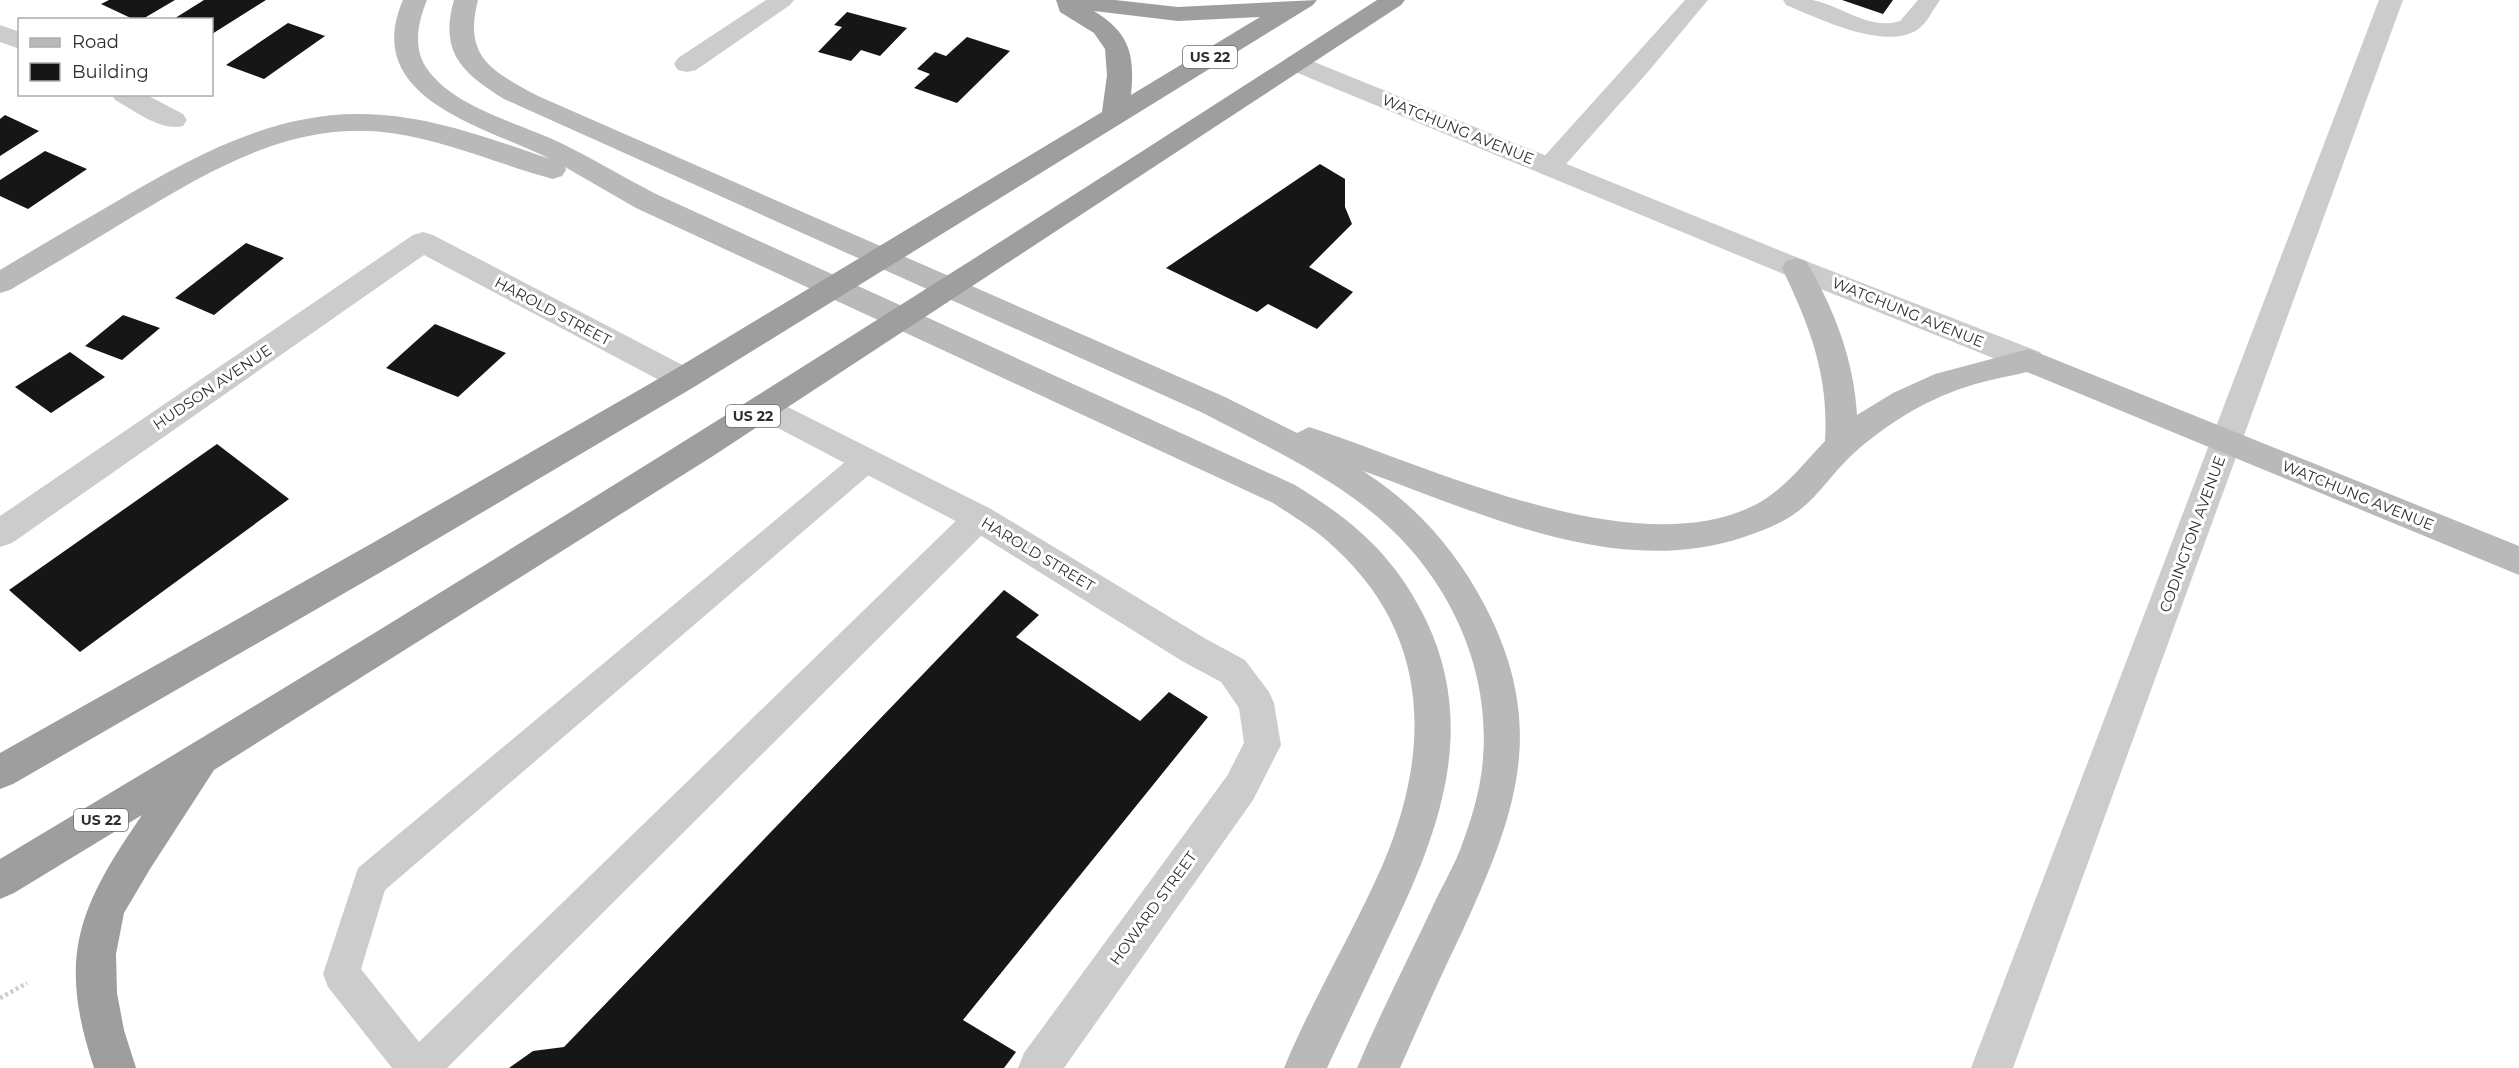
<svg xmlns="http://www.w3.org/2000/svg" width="2519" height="1068" font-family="Montserrat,sans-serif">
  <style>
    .building { fill: #161616 }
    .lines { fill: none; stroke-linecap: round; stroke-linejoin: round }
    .path { stroke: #ccc; stroke-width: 4.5; stroke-dasharray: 3 3; stroke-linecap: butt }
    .service { fill: #ccc; fill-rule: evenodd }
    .minor { fill: #ccc; fill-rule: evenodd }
    .tertiary { fill: #ccc; fill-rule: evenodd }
    .secondary { fill: #b9b9b9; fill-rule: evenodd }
    .trunk { fill: #9e9e9e; fill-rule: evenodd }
    .labels { text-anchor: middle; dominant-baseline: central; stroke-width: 6; stroke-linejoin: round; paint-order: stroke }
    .shield { fill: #fff; stroke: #6d6d6d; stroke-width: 1.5 }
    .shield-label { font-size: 14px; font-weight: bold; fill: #2f2f2f }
    .street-label { font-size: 15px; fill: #2f2f2f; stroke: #fff }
  </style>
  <rect width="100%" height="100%" fill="#fff"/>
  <!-- building -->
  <path class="building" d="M109,0H175L141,20H135L101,4Z
    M204,0H266L212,34V20H172Z
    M1842,0H1893L1883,14Z
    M847,12L907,28L880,56L861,50L851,61L818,52L842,27L834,25Z
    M288,23L325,36L264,79L226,65Z
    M967,37L1010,51L957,103L914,88L930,74L917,69L935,52L946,56Z
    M5,115L39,131L0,156V119Z
    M45,151L87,169L28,209L0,196V180Z
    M1320,164L1345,179V207L1352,224L1309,267L1353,292L1317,329L1268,304L1257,312L1166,268Z
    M246,243L284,258L214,315L175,298Z
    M123,315L160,328L122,360L85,346Z
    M435,324L506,353L458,397L386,368Z
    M70,352L105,377L51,413L15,387Z
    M217,444L289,499L80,652L9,590Z
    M1004,590L1039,615L1016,637L1140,721L1169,692L1208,717L963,1020L1016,1052L1004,1068H509L533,1051L564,1047Z"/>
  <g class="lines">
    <!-- path -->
    <path class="path" d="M0,998L27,983"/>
    <!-- service -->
    <path class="service" d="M1685,0H1708L1647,73L1558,173L1549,175L1540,173L1537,167L1540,161Z
      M1783,0C1792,0 1803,0 1812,0C1841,5 1869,31 1900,21L1918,0H1940C1933,9 1927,24 1917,30C1884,51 1818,18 1786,5Z
      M867,449L877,452L881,460L877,468L385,890L361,969L419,1042L968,509L979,506L990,509L994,518L990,527L447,1068H392L328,987L323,974L358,868L857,452Z"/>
    <!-- minor -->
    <path class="minor" d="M766,0H794L790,5L696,70L687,72L678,70L674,64L678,58Z
      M2379,0H2403L2013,1068H1971Z
      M0,25L20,32V49L0,42Z
      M112,94H145L183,114L187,120L183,126C161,132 134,110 115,100Z
      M423,232L433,235L694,371L698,379L694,387L683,390L672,387L424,255L12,543L0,547V516L413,235Z
      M766,396L991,509L1206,639L1245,660L1269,692L1274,703L1281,745L1253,800L1064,1068H1018L1024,1053L1227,776L1244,743L1239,708L1221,682L1182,661L967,527L755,416L751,408L755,400Z"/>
    <!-- tertiary -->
    <path class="tertiary" d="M1297,55L1806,261L2040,352L2044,360L2040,368L2029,371L2018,368L1786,275L1288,69L1284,63L1288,57Z"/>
    <!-- secondary -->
    <path class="secondary" d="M403,0H427C418,22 412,49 428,70C455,108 522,124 563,144C595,160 625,178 656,194L1295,485C1354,521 1395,556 1426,620C1480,733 1436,840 1385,945C1366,986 1346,1027 1327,1068H1284C1313,998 1353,933 1383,864C1431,751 1431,636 1335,548C1317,530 1294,517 1273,503L636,208L565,167L566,170L562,176L553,179C498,164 447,141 391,133C294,119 211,170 132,217C91,242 51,266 10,290L0,293V270C38,247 76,225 114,203C189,159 270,113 360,114C425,114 489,138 550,159C485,126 360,99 403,0Z
      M454,0H478C463,58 492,71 538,96L1225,397L1297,433L1309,427C1430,466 1633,566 1755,505C1784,490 1803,464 1825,441C1829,375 1810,327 1782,268L1786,261L1796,258L1806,261C1834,308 1854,360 1857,415L1893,393L1935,374L2029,349L2519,546V575L2027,372C2007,377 1986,380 1966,387C1925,400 1885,425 1853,454C1833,472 1819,496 1797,512C1781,524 1762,531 1744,537C1616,580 1482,513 1363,471C1415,504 1455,549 1484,604C1549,727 1516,814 1462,932C1440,977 1420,1023 1400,1068H1357C1380,1014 1407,961 1432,908C1441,888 1452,870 1460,850C1471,821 1481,789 1483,758C1491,660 1442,565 1364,506C1315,468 1258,442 1203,413L504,99C462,73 439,52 454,0Z"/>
    <!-- trunk -->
    <path class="trunk" d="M1056,0H1115L1178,7L1317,0L1313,5L694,387L400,561L13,784L0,789V753L376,541L672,371L1102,112L1107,75L1105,49L1094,33L1060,12ZM1094,11L1178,21L1260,17L1131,95C1135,55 1130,33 1094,11Z
      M1377,0H1405L1401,5L713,456L214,770L150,869L124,913L116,954L117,993L124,1030L136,1068H94C57,957 78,908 142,815L14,893L0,899V859C465,582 923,294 1377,0Z"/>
  </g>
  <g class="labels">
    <!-- shield labels -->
    <g class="shield">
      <rect x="1183" y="46" width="54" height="22" rx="4.5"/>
      <rect x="726" y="405" width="54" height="22" rx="4.5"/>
      <rect x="74" y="809" width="54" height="22" rx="4.5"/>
    </g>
    <g class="shield-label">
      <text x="1210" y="57">US 22</text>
      <text x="753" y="416">US 22</text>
      <text x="101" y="820">US 22</text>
    </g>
    <!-- street labels -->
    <g class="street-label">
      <text transform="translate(1458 129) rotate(22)">WATCHUNG AVENUE</text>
      <text transform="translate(553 311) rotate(28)">HAROLD STREET</text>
      <text transform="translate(1908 312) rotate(22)">WATCHUNG AVENUE</text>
      <text transform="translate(212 387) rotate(-34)">HUDSON AVENUE</text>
      <text transform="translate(2358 495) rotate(22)">WATCHUNG AVENUE</text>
      <text transform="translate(2192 534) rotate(-70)">CODINGTON AVENUE</text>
      <text transform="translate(1038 554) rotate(31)">HAROLD STREET</text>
      <text transform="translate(1153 908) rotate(-54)">HOWARD STREET</text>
    </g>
  </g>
  <!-- legend -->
  <rect x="18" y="18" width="195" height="78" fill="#ffffff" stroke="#acacac" stroke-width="1.5"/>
  <rect x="30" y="38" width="30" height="9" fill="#b9b9b9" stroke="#acacac" stroke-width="1.5"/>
  <text x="72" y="48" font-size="18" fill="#2f2f2f">Road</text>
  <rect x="30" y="63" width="30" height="18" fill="#161616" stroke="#acacac" stroke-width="1.5"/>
  <text x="72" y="78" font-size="18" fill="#2f2f2f">Building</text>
</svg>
